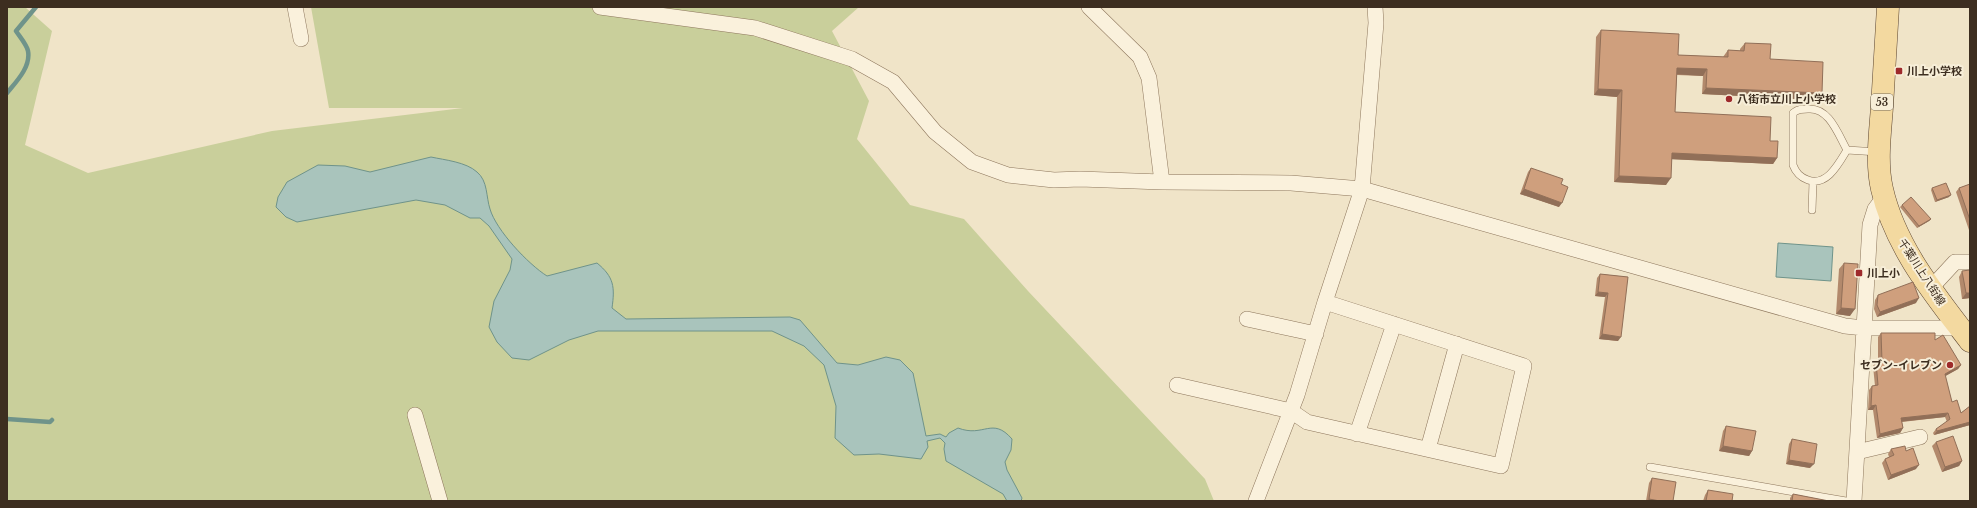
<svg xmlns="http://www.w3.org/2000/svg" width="1977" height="508" font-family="'Libre Baskerville','Noto Sans JP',serif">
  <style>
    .green { fill: #c9cf9b }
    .water { fill: #a9c4bc; stroke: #6f938a }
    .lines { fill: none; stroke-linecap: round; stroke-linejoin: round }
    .stream { stroke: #6f938a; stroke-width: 4.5 }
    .service-casing { stroke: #8d765c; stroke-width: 8 }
    .minor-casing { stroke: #8d765c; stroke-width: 16 }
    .primary-casing { stroke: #5b4430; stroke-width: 23 }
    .service { stroke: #faf1dc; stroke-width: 7 }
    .minor { stroke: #faf1dc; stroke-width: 15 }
    .primary { stroke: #f3d9a0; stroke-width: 22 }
    .wall { fill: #b2896c }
    .shaded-wall { fill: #916f58 }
    .building { fill: #cf9f7d; stroke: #916f58 }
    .poi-dot { fill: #9e2a2b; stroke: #f7eed8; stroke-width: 1.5 }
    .labels { text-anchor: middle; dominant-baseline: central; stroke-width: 4; stroke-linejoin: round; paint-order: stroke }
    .shield { fill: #f7eed8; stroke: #756857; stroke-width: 1 }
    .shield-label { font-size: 10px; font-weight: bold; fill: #3d2e20 }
    .poi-label { font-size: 11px; font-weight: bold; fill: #3d2e20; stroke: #f7eed8; text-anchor: start }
    .street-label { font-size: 11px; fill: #3d2e20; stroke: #f7eed8 }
  </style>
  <rect width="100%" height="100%" fill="#f0e4c8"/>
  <!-- green -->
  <path class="green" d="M7,7H25L52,31L25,145L88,173L272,131L463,108H329L311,7H859L832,31L869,101L857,139L910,205L964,219L1028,291L1205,479L1214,501H7Z"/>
  <!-- water -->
  <path class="water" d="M431,157C445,160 466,162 477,172C488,181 486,197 490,209C496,230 528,264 547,276L597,263C614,277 615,287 612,308L626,319L790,317L800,320L837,363L858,365L886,357L900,360L913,373L926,436L940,434L946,437L949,433L958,428C984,438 992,416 1012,439L1011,450L1005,462L1007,470L1022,498L1021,501H1007L1003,494L946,461L944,449L945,443L940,438L927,441L928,447L921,459L879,454L854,455L835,438L836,406L824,365L804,346L772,331H598L569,340L529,360L512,358L497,342L489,327L494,301L510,270L512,259L489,226L480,218H470L445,205L416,200L297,222L286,217L276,207L278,197L287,182L318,165L345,166L370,172Z
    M1778,243L1833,247L1831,281L1776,277Z"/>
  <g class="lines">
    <!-- stream -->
    <path class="stream" d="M7,93C16,82 31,67 28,51C27,45 20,37 16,31L36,7
      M7,419L50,422L52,420"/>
    <defs>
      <path id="service" d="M1847,150C1838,134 1829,107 1808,109C1802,109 1798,109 1793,113V165C1796,173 1800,177 1808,180C1827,187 1839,163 1847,150L1878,152
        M1812,210L1813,182
        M1650,467L1846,501"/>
      <path id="minor" d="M295,7L301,39
        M600,7L755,28L852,59L893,82L935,132L972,162L1008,175L1054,180L1080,179L1162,182L1291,183L1362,189L1845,326L1864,328H1960
        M1089,7L1140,57L1149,78L1162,182
        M1930,289L1955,262H1970
        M1247,319L1316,334
        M1177,385L1291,411L1307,422L1501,466L1524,366L1325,302
        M415,415L440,501
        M1357,434L1394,324
        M1428,449L1457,344
        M1857,452L1920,437
        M1256,501L1297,395L1325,302L1362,189L1376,23L1375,7
        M1854,501L1870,225L1875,209L1884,197"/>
      <path id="primary" d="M1888,7C1886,40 1884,74 1882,107C1880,134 1876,163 1882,189C1895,247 1935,295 1970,341"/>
    </defs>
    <!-- service casing -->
    <use href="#service" class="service-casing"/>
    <!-- minor casing -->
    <use href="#minor" class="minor-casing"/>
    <!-- primary casing -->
    <use href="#primary" class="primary-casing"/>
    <!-- service -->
    <use href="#service" class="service"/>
    <!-- minor -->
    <use href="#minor" class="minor"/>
    <!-- primary -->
    <use href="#primary" class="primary"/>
  </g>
  <!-- wall -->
  <path class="wall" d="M1601,30L1678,55L1723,57L1728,50L1740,51V49L1745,43L1770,59L1817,100L1702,94L1703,76L1677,75L1675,112L1770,141L1777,158L1773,164L1672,159L1666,185L1614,182L1617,97L1594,95L1596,37Z
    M1531,168L1561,184L1559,207L1520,194L1528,172Z
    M1970,184V233L1956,192L1959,188Z
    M1932,188L1949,197L1935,202L1931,190Z
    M1902,205L1931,219L1929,221L1917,228L1900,207Z
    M1844,263L1850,316L1836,314L1839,269Z
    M1962,271L1970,298L1962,299L1959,277Z
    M1600,274L1628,277L1618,341L1599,339L1605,297L1595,296L1597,278Z
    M1878,295L1916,303L1877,317L1874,309L1875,300Z
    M1881,333L1935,340L1961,365L1958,369L1945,376L1952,402L1961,413L1970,406V425L1934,435L1933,433L1936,429L1947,422L1945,417L1902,422L1903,428L1900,433L1877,438L1873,410H1868L1869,390L1872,386H1875L1873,366L1876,362H1878V337Z
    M1726,426L1752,451L1749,456L1719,451L1723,431Z
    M1792,439L1810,468L1786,464L1789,444Z
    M1936,442L1962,461L1959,466L1942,472L1932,446Z
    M1891,449L1916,469L1888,480L1882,463L1885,459L1889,457L1888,454Z
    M1652,478L1673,501H1646L1649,483Z
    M1708,490L1732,501H1703L1705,495Z
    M1793,494L1829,501H1790V498Z"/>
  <!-- shaded-wall -->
  <path class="shaded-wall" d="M1677,68L1707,69L1703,76L1673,74Z
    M1706,88L1822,93L1817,100L1702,94Z
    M1598,89L1622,90L1617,97L1594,95Z
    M1672,153L1777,158L1773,164L1667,159Z
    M1619,176L1671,178L1666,185L1614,182Z
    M1524,189L1562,203L1559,207L1520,194Z
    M1951,195L1949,197L1935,202L1937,200Z
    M1931,219L1929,221L1917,228L1919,226Z
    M1598,292L1608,293L1605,297L1595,296Z
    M1966,293H1970V298L1962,299Z
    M1919,298L1916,303L1877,317L1880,312Z
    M1841,308L1855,309L1850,316L1836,314Z
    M1602,334L1621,337L1618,341L1599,339Z
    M1961,365L1958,369L1942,378L1945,374Z
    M1876,405L1873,410H1868L1871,406Z
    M1948,413L1945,417L1898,422L1901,418Z
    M1970,422V425L1934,435L1937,431Z
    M1903,428L1900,433L1877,438L1880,434Z
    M1723,446L1752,451L1749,456L1719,451Z
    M1789,460L1814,464L1810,468L1786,464Z
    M1962,461L1959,466L1942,472L1945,467Z
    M1919,465L1916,469L1888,480L1891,475Z
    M1649,499L1660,501H1647Z"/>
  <!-- building -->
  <path class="building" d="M1601,30L1679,34L1678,55L1728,57V50L1744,51L1745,43L1771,44L1770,59L1823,62L1822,93L1706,88L1707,69L1677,68L1675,112L1771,117L1770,141H1778L1777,158L1672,153L1671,178L1619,176L1622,90L1598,89Z
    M1531,168L1563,179L1561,184L1568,187L1562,203L1524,189Z
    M1946,183L1951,195L1937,200L1932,188Z
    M1970,184V220L1959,188Z
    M1911,197L1931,219L1919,226L1902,205Z
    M1844,263L1858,264L1855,309L1841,308Z
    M1970,270V293H1966L1962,271Z
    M1600,274L1628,277L1621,337L1602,334L1608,293L1598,292Z
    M1913,282L1919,298L1880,312L1877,305L1878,295Z
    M1881,333H1935V340L1943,335L1961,365L1945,374L1952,402L1957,400L1961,413L1970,406V422L1937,431L1936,429L1950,419L1948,413L1901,418L1903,428L1880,434L1876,405L1871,406L1872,386L1878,385L1876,362L1882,361Z
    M1726,426L1756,431L1752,451L1723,446Z
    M1953,436L1962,461L1945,467L1936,442Z
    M1792,439L1817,444L1814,464L1789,460Z
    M1905,446L1906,451L1913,448L1919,465L1891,475L1885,459L1894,455L1891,449Z
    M1652,478L1676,482L1673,501H1660L1649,499Z
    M1708,490L1733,494L1732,501H1706Z
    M1793,494L1829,501H1792Z"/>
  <!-- markers -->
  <g class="poi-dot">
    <rect x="1895" y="67" width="8" height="8" rx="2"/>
    <circle cx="1729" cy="99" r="4"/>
    <rect x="1855" y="269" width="8" height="8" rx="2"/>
    <circle cx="1950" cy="365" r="4"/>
  </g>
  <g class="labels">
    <!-- shield labels -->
    <rect class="shield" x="1871" y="94" width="22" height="16" rx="3"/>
    <g class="shield-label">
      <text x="1882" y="102">53</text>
    </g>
    <!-- poi labels -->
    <g class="poi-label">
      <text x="1907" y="71">川上小学校</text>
      <text x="1737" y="99">八街市立川上小学校</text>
      <text x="1867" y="273">川上小</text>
      <text x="1942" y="365" text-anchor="end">セブン-イレブン</text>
    </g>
    <!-- street labels -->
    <g class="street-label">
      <text transform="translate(1922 272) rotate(57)">千葉川上八街線</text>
    </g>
  </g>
  <!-- border -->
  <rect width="1977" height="508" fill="none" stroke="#3d2e20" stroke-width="16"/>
</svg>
